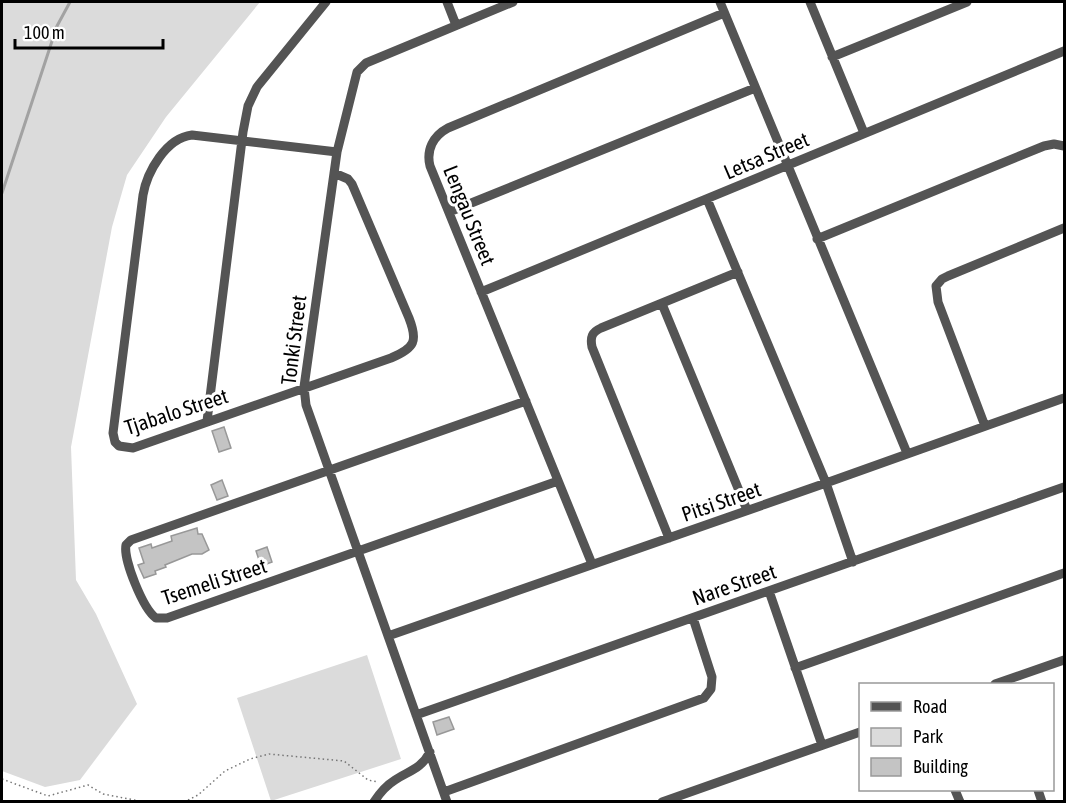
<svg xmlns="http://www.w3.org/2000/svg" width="1066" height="803" font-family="'Asap Condensed',sans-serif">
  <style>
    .green { fill: #dbdbdb }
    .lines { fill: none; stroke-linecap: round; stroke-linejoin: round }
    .stream { stroke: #a2a2a2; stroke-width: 3 }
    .building { fill: #c4c4c4; stroke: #989898; stroke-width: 1.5 }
    .path { stroke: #767676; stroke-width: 1.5; stroke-dasharray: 1.5 3; stroke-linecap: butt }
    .minor { stroke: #545454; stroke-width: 9 }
    .labels { text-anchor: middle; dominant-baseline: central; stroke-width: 6; stroke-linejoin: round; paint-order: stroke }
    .street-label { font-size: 21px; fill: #000; stroke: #fff }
  </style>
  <rect width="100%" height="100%" fill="#fff"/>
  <!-- green -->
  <path class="green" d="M2,2H260L166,117L127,175L112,227L71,447L76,580L96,614L137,704L80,780L45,787L2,771Z
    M367,655L401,759L271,801L237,698Z"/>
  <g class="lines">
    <!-- stream -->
    <path class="stream" d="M2,193L57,26L70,2"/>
  </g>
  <!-- building -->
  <path class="building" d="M224,427L231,448L219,452L212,431Z
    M222,480L228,496L217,500L211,485Z
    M197,528L198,534H202L209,550L202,554H192L165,565L166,567L155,571L156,574L144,578L138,565L144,563L139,548L151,544L152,548L172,541L171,536Z
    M267,547L272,562L261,566L256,551Z
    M449,717L454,729L437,735L433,722Z"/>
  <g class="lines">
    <!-- path -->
    <path class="path" d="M2,779L48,796L88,785L103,794L145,802
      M184,802L198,795L225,771L250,759L269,754L344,761L368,780L378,782"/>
    <!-- minor -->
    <path class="minor" d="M447,2L456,25
      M720,2L907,453
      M810,2L864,133
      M832,57L967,2
      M334,173L348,179L352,184L409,318C418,341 415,348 391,358L133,448L119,446L115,442L113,433L143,195C147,172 166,138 192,135L337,152
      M707,199L826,483L853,562
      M449,212L755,88
      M817,239L1044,146L1054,144L1064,146
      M481,292L1064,51
      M662,304L747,510
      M526,401L131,540L126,545C123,559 143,609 156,618H167L558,481
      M207,421L243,132L248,106L257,87L326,2
      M985,426L938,302L936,286L942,279L948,276L1064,228
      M669,538L592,347C590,337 592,332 601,328L738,272
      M592,564L430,166C426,150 433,136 448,128L724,13
      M769,591L822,745
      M388,636L826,483L1064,398
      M795,668L1064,573
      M995,684L1064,660
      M416,715L1064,487
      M955,790L960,802
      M1038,790L1042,802
      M444,792L704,698L711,689L712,677L693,618
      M374,802C379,794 387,785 395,780C409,771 422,768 430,752
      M447,802L306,405L304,387L337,152L357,72L366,63L513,2
      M662,802L860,732"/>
  </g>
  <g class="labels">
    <!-- street labels -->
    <g class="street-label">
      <text transform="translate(766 155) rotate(-23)">Letsa Street</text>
      <text transform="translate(470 215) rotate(68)">Lengau Street</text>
      <text transform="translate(293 340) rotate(-83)">Tonki Street</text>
      <text transform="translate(176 411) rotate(-18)">Tjabalo Street</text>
      <text transform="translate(721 501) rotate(-19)">Pitsi Street</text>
      <text transform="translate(214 581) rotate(-18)">Tsemeli Street</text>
      <text transform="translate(734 584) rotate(-19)">Nare Street</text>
    </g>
  </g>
  <!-- border -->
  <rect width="1066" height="803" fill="none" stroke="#000000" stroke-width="6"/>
  <!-- legend -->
  <rect x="859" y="683" width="195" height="108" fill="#ffffff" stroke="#999999" stroke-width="1.5"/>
  <rect x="871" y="702" width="30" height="9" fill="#545454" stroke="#999999" stroke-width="1.5"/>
  <text x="913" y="713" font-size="18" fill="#000000">Road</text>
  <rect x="871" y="728" width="30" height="18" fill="#dbdbdb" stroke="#999999" stroke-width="1.5"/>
  <text x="913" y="743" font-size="18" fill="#000000">Park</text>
  <rect x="871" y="758" width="30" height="18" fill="#c4c4c4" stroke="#999999" stroke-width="1.5"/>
  <text x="913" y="773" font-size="18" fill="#000000">Building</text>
  <!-- scale -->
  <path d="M15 39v9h148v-9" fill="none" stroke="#000000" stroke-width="3"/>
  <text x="24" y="39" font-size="18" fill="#000000" stroke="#ffffff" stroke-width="4.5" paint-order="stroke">100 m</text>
</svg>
